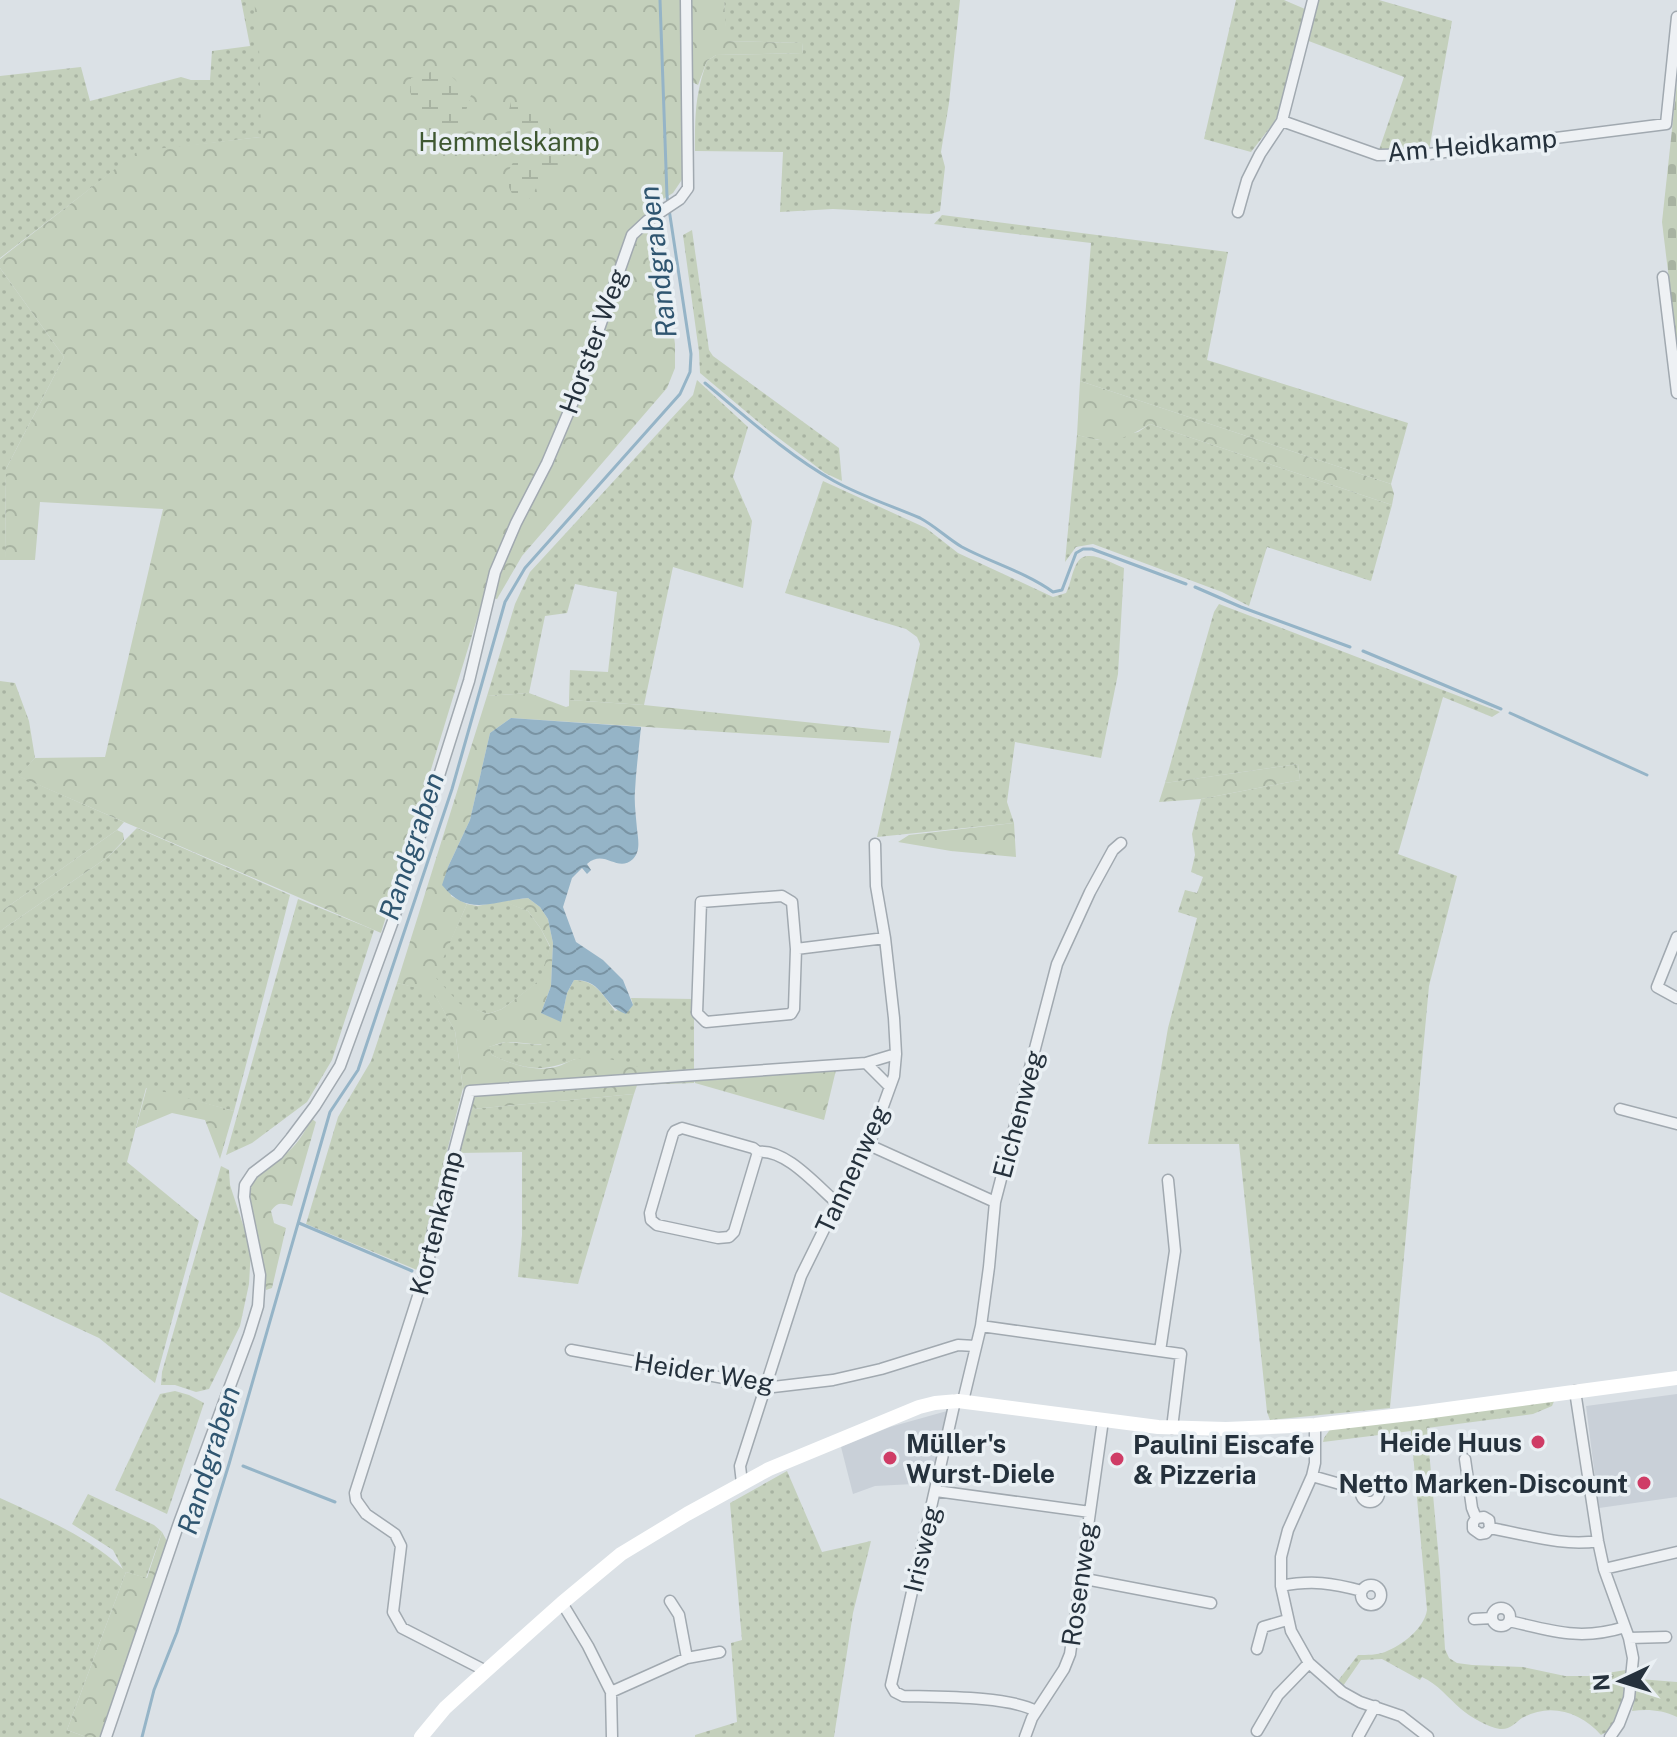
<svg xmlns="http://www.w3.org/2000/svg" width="1677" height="1737" font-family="'Public Sans',sans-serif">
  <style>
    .built { fill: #c9d0d8 }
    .grass { fill: url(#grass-dots) }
    .forest { fill: url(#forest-crowns) }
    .wetland { fill: url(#wetland-marsh) }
    .cemetery { fill: url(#cemetery-stones) }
    .water { fill: url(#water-waves) }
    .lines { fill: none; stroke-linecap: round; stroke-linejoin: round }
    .stream { stroke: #95b4c7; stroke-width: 3 }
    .street-casing { stroke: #a1a9b0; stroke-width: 13 }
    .street { stroke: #eef1f4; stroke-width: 10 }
    .secondary { stroke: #fff; stroke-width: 14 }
    .poi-dot { fill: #cf3c66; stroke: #eaf0f4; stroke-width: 3 }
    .labels { text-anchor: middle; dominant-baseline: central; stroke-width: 7; stroke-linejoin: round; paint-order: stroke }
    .park-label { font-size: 26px; fill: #3f5832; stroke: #eaf0f4 }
    .street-label { font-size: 26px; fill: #25313c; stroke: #eaf0f4 }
    .poi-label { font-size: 26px; font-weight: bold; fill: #25313c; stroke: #eaf0f4; text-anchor: end }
    .water-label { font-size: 28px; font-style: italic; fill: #2f5570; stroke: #eaf0f4 }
  </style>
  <defs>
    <pattern id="grass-dots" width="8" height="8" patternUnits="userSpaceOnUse" patternTransform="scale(2)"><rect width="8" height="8" fill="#c4d0bc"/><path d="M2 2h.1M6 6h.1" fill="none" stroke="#a8b3a2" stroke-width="1.8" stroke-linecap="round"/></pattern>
    <pattern id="forest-crowns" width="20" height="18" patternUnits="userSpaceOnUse" patternTransform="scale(2)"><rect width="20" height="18" fill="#c4d0bc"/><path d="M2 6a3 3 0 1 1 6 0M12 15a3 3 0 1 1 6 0" fill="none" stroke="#a8b3a2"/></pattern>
    <pattern id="wetland-marsh" width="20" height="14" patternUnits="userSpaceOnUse" patternTransform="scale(2)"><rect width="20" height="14" fill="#c4d0bc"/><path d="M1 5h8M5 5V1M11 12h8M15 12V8" fill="none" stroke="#a8b3a2"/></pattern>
    <pattern id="cemetery-stones" width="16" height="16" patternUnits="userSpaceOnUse" patternTransform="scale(2)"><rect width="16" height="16" fill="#c4d0bc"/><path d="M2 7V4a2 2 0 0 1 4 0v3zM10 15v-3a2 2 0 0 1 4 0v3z" fill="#a8b3a2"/></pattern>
    <pattern id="water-waves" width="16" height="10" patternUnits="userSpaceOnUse" patternTransform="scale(2)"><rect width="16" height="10" fill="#95b4c7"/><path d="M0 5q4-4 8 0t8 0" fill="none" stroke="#7993a3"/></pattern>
  </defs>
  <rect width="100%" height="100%" fill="#dbe1e6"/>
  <!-- built -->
  <path class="built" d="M1677,1394V1497L1599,1508L1586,1406Z
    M947,1411L948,1416L933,1483L875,1486L853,1494L841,1447L890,1427Z"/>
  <!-- grass -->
  <path class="grass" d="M241,0H655L261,104V137L138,152L0,258V76L81,67L90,101L181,77L191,80H210L212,51L250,46Z
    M724,0H960L949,103L941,152L945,167L940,211L931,214L833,209L780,212L783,152L695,151C695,115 695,95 707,61L716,55L803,53L802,43L726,41Z
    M1236,0H1284L1305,9L1281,106L1275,121L1251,152L1204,139Z
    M1316,0H1379L1452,21L1429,150H1379L1404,77L1306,40Z
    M942,215L1228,252L1207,360L1408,423L1391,484L1080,381L1091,243L934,224Z
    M692,230L709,350L713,356L839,448L842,481L825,473L768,430L700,373L699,352L683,235Z
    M0,268L64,357L6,469L5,560H0Z
    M697,380L748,427L733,477L752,521L743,588L673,567L644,705L569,700L570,670L608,672L617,592L575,584L567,613L545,616L529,693L487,696L515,604L530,572L693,395Z
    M1150,424L1392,505L1371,581L1267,547L1249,606L1222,592L1093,544L1076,547L1065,562L1077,435L1098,440L1138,432Z
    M823,481L926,528L958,553L1053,597L1066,593C1071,583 1072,571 1077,563C1086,547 1111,563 1124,568L1118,674L1101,758L1015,742L1007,802L1014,823L877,837L920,644L917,637L906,629L785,593Z
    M1219,604L1500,712L1492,717L1443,697L1398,854L1457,876L1429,986L1390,1408L1270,1420L1267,1412L1239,1144H1148L1168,1028L1197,918L1178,912L1185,890L1197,893L1203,877L1191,872L1195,855L1192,834L1201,799L1300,780L1298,764L1165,783L1214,612Z
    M0,681L15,683L29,721L35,758L19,776L124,822L117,830L0,912Z
    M137,828L290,895L234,1111L146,1088L127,1162L199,1221L155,1383L99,1338L0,1292V931L108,857Z
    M298,899L374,930L332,1060L307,1102L252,1143L226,1155Z
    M510,900L508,903L528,911L541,929L550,947L541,980L502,1009L488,1014L460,1005L434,977L467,904L477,906Z
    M574,980C596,980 603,995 615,1011L633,1005L631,998L694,999V1083L637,1085L575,1059C543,1073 524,1070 492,1055L488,1047L506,1042L541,1045L561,1022L567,993Z
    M397,983L433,991L455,1031L463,1088L417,1270L306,1224L338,1117L371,1061Z
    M634,1094L578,1284L518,1277L522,1235V1152L455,1153L472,1109Z
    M221,1166L229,1170L230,1185L251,1249L249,1284L240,1326L209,1389L196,1392L175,1385H161L162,1372Z
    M175,1391L189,1395L204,1403L167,1514L115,1490L160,1394Z
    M1555,1399L1552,1406L1533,1414L1427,1428L1440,1572L1445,1649L1449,1658L1457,1663L1472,1665L1523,1667L1565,1676H1588L1626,1670C1624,1691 1624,1725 1601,1735C1581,1712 1550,1702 1522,1718C1515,1723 1510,1730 1500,1729C1488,1727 1470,1717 1461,1709C1448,1698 1438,1684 1422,1677L1420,1680L1382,1659L1361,1660L1343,1686L1337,1682L1358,1655C1367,1655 1377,1655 1385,1652C1402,1645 1424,1629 1427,1610L1411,1431L1323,1442L1324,1438L1331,1428Z
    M787,1471L822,1552L871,1541L853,1613L834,1737H695V1735L737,1722L731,1643L742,1640L730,1503Z
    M88,1494L154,1525L162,1532L146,1578L126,1572L67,1730L86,1737H0V1498C43,1518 88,1536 123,1569L113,1550L72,1524Z
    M1639,1679L1677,1682V1717C1662,1710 1648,1709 1632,1711Z"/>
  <!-- forest -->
  <path class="forest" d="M254,0H680L683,178L673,193L655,204L644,218L628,233L621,252L571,396L484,596L381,933L18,776L35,758L105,757L163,509L40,502L35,560H5L6,469L64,357L0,268V259L138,151L261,137L259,46Z
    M691,0H724L727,41L802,43L803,53L716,55L707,61L698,85L692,82Z
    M649,224L659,226L675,344V368L667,388L522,556L497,599L491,598L499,574L635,237Z
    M1080,381L1391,484L1394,494L1392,505L1150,424C1120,442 1110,444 1077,435Z
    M529,693L566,707L569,706V700L644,705L891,731L889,743L511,718L490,733L470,820L448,867L451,896L467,904L435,977L460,1004L488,1014L502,1009L540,980L550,946L541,929L528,911L507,903L510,900L528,898L540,907L548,919L553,943L551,986L541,1013L569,1023C563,1056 530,1041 508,1042C502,1042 495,1045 489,1047L492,1055C513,1065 537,1073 559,1066C565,1064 570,1060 576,1059C599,1054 622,1062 643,1068L634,1094L472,1109L463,1088L455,1031L433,992L397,983L487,696Z
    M1298,764L1300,780L1201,799L1159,802L1165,783Z
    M1014,823L1016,857L951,851L898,842L909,835Z
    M117,830L123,833L124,840L108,857L0,931V912Z
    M836,1070L824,1120L695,1083L694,1077Z
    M147,1087L234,1111L220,1159L205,1120L172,1113L136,1128Z
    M312,1119L316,1122L292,1206C281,1203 278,1202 271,1211L274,1223L286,1228L272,1288L266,1290L249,1195C250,1173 279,1162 293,1147C301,1139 306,1128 312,1119Z
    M162,1532L168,1543L102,1737H86L67,1730L126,1572L147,1578Z"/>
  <!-- wetland -->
  <path class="wetland" d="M431,72L450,75L471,95L463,120L452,140L429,138L410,92L411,78Z
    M511,102H527L555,134L559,178L538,185L530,198L518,202C499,177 508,171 523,147L521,132L508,114Z"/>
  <!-- cemetery -->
  <path class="cemetery" d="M1677,83V345L1662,222Z"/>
  <!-- water -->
  <path class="water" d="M511,718L641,727C639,748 636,770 635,791C634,803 636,816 637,829C638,839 641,851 633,859C617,874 605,848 587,864L591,870L587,874L582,868L572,878L563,907L576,942L603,960L623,980L633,1005L626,1014C602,1006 604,979 574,980L567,993L561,1022L541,1013L551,986L553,943L548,919L540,907L528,898C492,901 468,918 442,885L448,867L470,820L490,733Z"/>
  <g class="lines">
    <!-- stream -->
    <path class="stream" d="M705,383C745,416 789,456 834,481C861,496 892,506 920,518C935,526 947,538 962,547C992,563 1025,572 1053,592L1062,590L1076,553L1083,549H1092L1186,584
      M1195,587L1241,607L1350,647
      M1363,651L1501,709
      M1510,713L1647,775
      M299,1223L412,1271
      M243,1466L335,1502
      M142,1737L154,1690L177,1632L229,1464L330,1112L358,1070L452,789L505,602L525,568L680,394L690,372L691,354L667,196L660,0"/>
    <defs>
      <path id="street" d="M1313,0L1282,121L1378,155L1429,154L1666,124L1677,17
        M1238,212L1247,180L1260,154L1282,121
        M1663,277L1677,393
        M1677,937L1657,987L1677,998
        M796,949L794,1009L791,1014L706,1022L697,1013L701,902L782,896L792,902L796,949L885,938
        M866,1063L890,1087
        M1620,1109L1677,1124
        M869,1145L995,1202
        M758,1152L734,1232L729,1237L718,1238L657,1225L651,1220L650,1213L673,1134L675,1131L682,1128L753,1148L758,1152C785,1148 817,1186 837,1203
        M981,1326L1181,1354L1172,1428
        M571,1350L773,1387L833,1380L881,1369L958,1345L975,1346
        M1160,1351L1175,1251L1168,1180
        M1575,1391L1598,1541L1604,1569L1629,1638L1633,1658L1629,1698L1619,1724L1610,1737
        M955,1401L891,1685L895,1692L903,1696C936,1697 1009,1696 1036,1711
        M963,1401L981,1326L989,1267L995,1202L1057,964L1090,892L1113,850L1121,843
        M1315,1425V1463L1312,1476L1288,1530L1281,1557V1586L1291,1631L1309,1663L1342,1692L1360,1702L1401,1716L1428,1737
        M1465,1459L1472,1508L1476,1518
        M1312,1476L1361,1490
        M742,1483L740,1466L801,1276L837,1203L869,1145L894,1076L896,1054L894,1018L885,938L876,886L875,844
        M1361 1493a9 9 0 1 1 18 0a9 9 0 1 1-18 0Z
        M936,1491L1090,1512
        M1490,1528L1489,1520L1484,1517L1476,1518L1473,1523V1529L1480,1534L1486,1533L1490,1528C1525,1534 1563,1547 1598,1541
        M1604,1569L1677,1552
        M1080,1578L1211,1603
        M1361 1595a10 10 0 1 1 20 0a10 10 0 1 1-20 0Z
        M1281,1586C1312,1580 1332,1583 1362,1591
        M670,1601L679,1615L687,1658
        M562,1603L588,1646L611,1692L612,1737
        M1492 1617a9 9 0 1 1 18 0a9 9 0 1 1-18 0Z
        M1474,1619L1492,1618
        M1509,1621C1553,1631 1580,1641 1625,1627
        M1629,1638L1666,1637
        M1257,1649L1263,1627L1287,1620
        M486,1671L402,1628L393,1612L401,1546L395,1534L366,1514L356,1500L355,1493L428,1265L433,1231L470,1091L866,1063L896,1054
        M611,1692L687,1658L720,1652
        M1257,1731L1278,1695L1309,1663
        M106,1737L179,1523L249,1335L258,1306L260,1275L244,1197L245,1185L253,1173L278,1154L291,1138L315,1106L340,1066L393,921L469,681L495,572L516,523L547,463L575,397L632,235L647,221L680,199L688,188L686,0
        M1025,1737L1032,1718L1064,1669L1070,1654L1103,1420
        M1358,1737L1375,1706"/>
    </defs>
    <!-- street casing -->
    <use href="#street" class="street-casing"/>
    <!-- street -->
    <use href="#street" class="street"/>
    <!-- secondary -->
    <path class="secondary" d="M421,1737L445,1708L468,1687L562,1603L621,1554L687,1514L769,1469L919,1407L935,1403L958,1401L1158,1427L1226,1429L1315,1425L1418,1413L1677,1378"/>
  </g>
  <!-- markers -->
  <g class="poi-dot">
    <circle cx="1538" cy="1442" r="8"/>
    <circle cx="890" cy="1458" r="8"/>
    <circle cx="1117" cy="1459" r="8"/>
    <circle cx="1644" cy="1483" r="8"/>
  </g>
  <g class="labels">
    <!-- park labels -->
    <g class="park-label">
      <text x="509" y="141">Hemmelskamp</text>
    </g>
    <!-- street labels -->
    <g class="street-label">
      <text transform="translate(1472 145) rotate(-5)">Am Heidkamp</text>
      <text transform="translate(593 341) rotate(-70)">Horster Weg</text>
      <text transform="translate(1018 1114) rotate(-75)">Eichenweg</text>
      <text transform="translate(852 1169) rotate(-65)">Tannenweg</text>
      <text transform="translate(436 1223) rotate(-76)">Kortenkamp</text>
      <text transform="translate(704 1372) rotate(9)">Heider Weg</text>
      <text transform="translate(922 1549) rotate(-77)">Irisweg</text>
      <text transform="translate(1079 1584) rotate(-82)">Rosenweg</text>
    </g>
    <!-- poi labels -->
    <g class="poi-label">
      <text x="1522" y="1442">Heide Huus</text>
      <text x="906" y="1443" text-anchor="start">Müller's<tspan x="906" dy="30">Wurst-Diele</tspan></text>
      <text x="1133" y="1444" text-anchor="start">Paulini Eiscafe<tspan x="1133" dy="30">&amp; Pizzeria</tspan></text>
      <text x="1628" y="1483">Netto Marken-Discount</text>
    </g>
    <!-- water labels -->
    <g class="water-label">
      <text transform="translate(657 262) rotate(-97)">Randgraben</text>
      <text transform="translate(411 846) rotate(-72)">Randgraben</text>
      <text transform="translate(208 1460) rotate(-73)">Randgraben</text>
    </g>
  </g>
  <!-- north arrow -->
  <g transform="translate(1621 1681) rotate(266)" stroke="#eaf0f4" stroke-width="6" paint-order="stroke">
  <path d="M0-6L14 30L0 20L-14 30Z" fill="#25313c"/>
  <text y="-12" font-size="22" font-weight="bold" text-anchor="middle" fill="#25313c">N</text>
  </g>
</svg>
